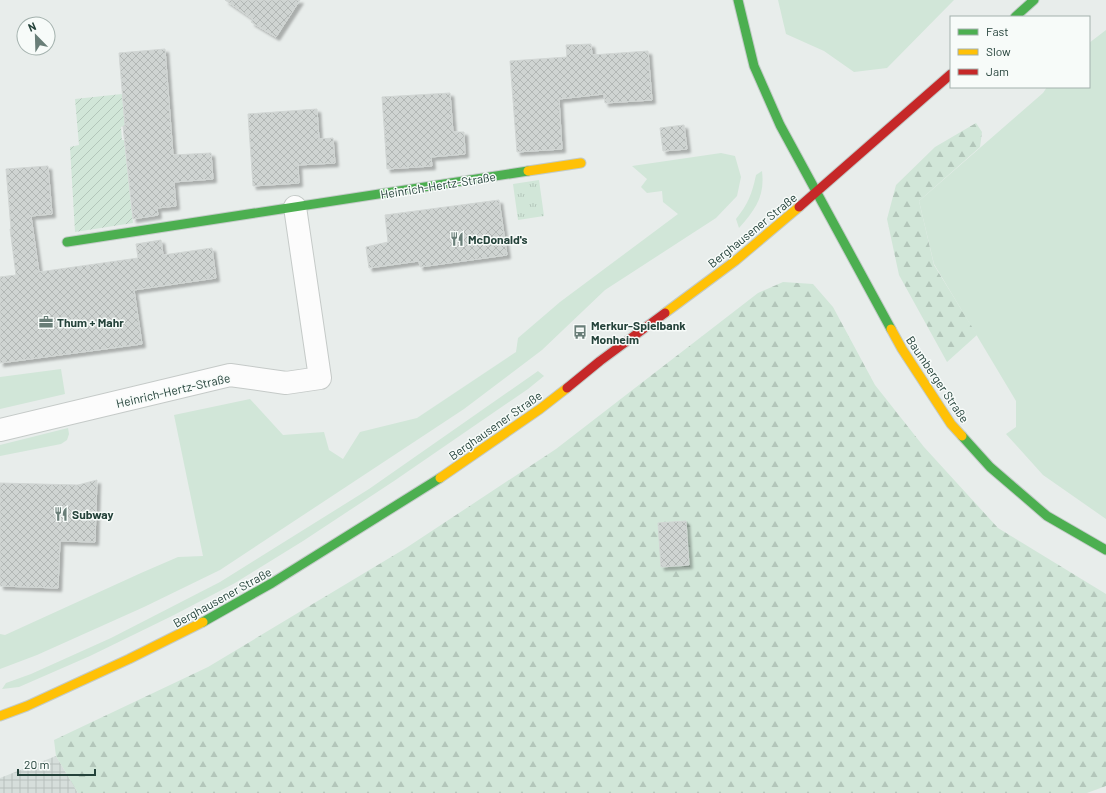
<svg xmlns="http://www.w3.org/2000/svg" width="1106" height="793" font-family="Barlow,sans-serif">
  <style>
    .industrial { fill: url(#industrial-grid) }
    .grass { fill: #d1e6d8 }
    .forest { fill: url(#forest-firs) }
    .park { fill: url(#park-tufts) }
    .garden { fill: url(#garden-furrows) }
    .building { fill: url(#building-cross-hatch); stroke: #d1d6d4; filter: url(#shadow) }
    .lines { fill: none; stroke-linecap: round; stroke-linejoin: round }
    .street-casing { stroke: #c5cac8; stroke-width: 24 }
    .fast-casing { stroke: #c3cbc8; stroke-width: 11 }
    .slow-casing { stroke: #c3cbc8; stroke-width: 11 }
    .jam-casing { stroke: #c3cbc8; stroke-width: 11 }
    .street { stroke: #fcfcfc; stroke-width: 22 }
    .fast { stroke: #4caf50; stroke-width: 9 }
    .slow { stroke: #ffc107; stroke-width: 9 }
    .jam { stroke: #c62828; stroke-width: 9 }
    .labels { text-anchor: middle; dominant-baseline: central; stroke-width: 3; stroke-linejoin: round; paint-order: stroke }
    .street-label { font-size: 12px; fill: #24423a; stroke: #f7fbf9 }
    .poi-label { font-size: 12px; font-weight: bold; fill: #24423a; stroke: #f7fbf9; text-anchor: start }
  </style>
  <defs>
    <pattern id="industrial-grid" width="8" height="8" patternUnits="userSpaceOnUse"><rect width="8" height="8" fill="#d6dedb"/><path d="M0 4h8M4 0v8" fill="none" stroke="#b8c0bd"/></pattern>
    <pattern id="forest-firs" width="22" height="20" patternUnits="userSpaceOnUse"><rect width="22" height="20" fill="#d1e6d8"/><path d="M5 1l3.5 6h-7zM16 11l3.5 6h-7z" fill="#b3c6ba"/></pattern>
    <pattern id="park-tufts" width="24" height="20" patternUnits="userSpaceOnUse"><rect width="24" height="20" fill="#d1e6d8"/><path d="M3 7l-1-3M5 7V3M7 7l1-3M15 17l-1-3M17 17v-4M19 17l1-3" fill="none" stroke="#b3c6ba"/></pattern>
    <pattern id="garden-furrows" width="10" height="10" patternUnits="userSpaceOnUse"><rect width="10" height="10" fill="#d1e6d8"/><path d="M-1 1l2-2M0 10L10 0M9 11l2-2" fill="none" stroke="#b3c6ba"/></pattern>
    <pattern id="building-cross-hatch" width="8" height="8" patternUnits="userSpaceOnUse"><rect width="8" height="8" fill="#cfd4d2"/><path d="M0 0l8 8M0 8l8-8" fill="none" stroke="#b2b7b5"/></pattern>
    <filter id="shadow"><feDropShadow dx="3.5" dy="3.5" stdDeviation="1" flood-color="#0004"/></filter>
  </defs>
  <rect width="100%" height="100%" fill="#e8edeb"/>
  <!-- industrial -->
  <path class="industrial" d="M56,756L78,793H0V778Z"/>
  <!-- grass -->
  <path class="grass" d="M778,0H954L887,68L854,72L824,51L786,34Z
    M1106,30V519L1043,475L1006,434L1016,427V401L934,264L919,201L1043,93L1047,87H1089V43Z
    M721,153L735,156L741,177L737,196L716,218L605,290L542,350L464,409L220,570L144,607L37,655L0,669V634L5,635L141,573L178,557L203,556L174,415L250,399L283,435L324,432L329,450L343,459L360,432L417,418L516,352L518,338L560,302L678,214L663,202L662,191L647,193L641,187L647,179L632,166Z
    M762,171C765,196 756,209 739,228L736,219C748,204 752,194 756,175Z
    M61,369L65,394L0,409V377Z
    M538,371L544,376L528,389L394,481L303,541L235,583L174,615L90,656L19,687L2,689L6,683L31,674L111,638L220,582L369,489Z
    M68,428L69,434L67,440L61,444L0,456V445Z"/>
  <!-- forest -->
  <path class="forest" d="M976,123L982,132L980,147L919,201L934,265L977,335L947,362L899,275L887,219L896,185L935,147Z
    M783,282L813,284L833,307L875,385L924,447L998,528L1106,594V786L1087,793H78L56,756L54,740L208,667L406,548L556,449L758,293Z"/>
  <!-- park -->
  <path class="park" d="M539,180L544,216L518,220L513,184Z"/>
  <!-- garden -->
  <path class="garden" d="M122,94L125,126L121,127L122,140H124L133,223L75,232L70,147L79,145L75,99Z"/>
  <!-- building -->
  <path class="building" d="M225,0H300L276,37L251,22L253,19Z
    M591,44L592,55L648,51L652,100L605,103L604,94L559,99L562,149L517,152L510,61L567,57L566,45Z
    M165,49L173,155L211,153L213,179L174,182L176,206L157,208L158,215L133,219L123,126H125L119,53Z
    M450,93L453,132H464L465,154L431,157L432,166L387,169L382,97Z
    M317,109L319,139L333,138L335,163L298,165L299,183L253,186L248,114Z
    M684,125L687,149L663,151L660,128Z
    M48,166L52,214L31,216L39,272L138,258L136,244L161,240L163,255L212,248L216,278L134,290L142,344L0,363V277L16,275L10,229H11L6,169Z
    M499,200L507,255L420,267L419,261L369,268L366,247L388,242L385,215Z
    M97,480L95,542L60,541L58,588L0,586V483L78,485Z
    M686,521L689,565L661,567L658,523Z"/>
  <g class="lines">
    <defs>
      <path id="street" d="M0,430L230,375L286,383L320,378L295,207"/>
      <path id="fast" d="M738,0L754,66L780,125L891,329
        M1015,17L1034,0
        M67,242L528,171
        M962,436L990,467L1047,516L1106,550
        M203,622L272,583L440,478"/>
      <path id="slow" d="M528,171L581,163
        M665,313L735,261L799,207
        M891,329L902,349L951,424L962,436
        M440,478L540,409L567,388
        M0,716L27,706L129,659L203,622"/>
      <path id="jam" d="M799,207L951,74
        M567,388L600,361L665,313"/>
    </defs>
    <!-- street casing -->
    <use href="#street" class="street-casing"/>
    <!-- fast casing -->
    <use href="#fast" class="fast-casing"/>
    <!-- slow casing -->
    <use href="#slow" class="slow-casing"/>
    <!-- jam casing -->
    <use href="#jam" class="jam-casing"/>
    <!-- street -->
    <use href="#street" class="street"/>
    <!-- fast -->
    <use href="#fast" class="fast"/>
    <!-- slow -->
    <use href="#slow" class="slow"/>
    <!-- jam -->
    <use href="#jam" class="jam"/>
  </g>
  <!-- icons -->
  <defs>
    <symbol id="restaurant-bare" viewBox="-9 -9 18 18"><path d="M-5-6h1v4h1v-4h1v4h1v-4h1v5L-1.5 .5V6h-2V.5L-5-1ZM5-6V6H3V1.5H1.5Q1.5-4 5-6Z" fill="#697e78" stroke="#f7fbf9" stroke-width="2.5" paint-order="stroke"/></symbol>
    <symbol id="office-bare" viewBox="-9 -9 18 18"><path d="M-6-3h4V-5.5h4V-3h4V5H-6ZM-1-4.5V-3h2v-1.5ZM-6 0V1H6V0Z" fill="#697e78" stroke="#f7fbf9" stroke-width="2.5" paint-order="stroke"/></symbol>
    <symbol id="bus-bare" viewBox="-9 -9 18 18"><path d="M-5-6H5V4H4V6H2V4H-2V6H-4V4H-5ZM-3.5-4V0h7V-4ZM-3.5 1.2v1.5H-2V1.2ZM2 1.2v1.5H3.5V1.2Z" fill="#697e78" stroke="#f7fbf9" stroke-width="2.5" paint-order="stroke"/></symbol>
  </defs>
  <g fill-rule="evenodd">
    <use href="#restaurant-bare" x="447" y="229" width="20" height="20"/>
    <use href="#office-bare" x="36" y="312" width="20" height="20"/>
    <use href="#bus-bare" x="570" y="322" width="20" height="20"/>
    <use href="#restaurant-bare" x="51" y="504" width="20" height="20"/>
  </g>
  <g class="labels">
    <!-- street labels -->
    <g class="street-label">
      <text transform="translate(438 185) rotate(-9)">Heinrich-Hertz-Straße</text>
      <text transform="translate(752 230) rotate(-39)">Berghausener Straße</text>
      <text transform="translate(938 379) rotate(56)">Baumberger Straße</text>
      <text transform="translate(173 390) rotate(-13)">Heinrich-Hertz-Straße</text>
      <text transform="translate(495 425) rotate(-35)">Berghausener Straße</text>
      <text transform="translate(222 597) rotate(-29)">Berghausener Straße</text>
    </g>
    <!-- poi labels -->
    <g class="poi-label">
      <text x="468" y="239">McDonald's</text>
      <text x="57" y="322">Thum + Mahr</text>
      <text x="591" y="325">Merkur-Spielbank<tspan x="591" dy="14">Monheim</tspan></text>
      <text x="72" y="514">Subway</text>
    </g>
  </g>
  <!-- legend -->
  <rect x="950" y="16" width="140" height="72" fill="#f7fbf9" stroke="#a3b1ad"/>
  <rect x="958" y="29" width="20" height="6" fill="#4caf50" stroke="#a3b1ad"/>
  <text x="986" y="36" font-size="12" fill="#24423a">Fast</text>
  <rect x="958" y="49" width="20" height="6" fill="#ffc107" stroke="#a3b1ad"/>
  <text x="986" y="56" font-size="12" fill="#24423a">Slow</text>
  <rect x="958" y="69" width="20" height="6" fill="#c62828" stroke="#a3b1ad"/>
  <text x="986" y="76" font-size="12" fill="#24423a">Jam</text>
  <!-- north arrow -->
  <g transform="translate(36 36) rotate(337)"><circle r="19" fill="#f7fbf9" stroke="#a3b1ad"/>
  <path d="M0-3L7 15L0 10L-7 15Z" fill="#697e78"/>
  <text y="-6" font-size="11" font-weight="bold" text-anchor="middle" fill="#24423a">N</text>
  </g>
  <!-- scale -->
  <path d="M18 769v6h77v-6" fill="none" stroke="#24423a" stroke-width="2"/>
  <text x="24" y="769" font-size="12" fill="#24423a" stroke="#f7fbf9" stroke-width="3" paint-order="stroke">20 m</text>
</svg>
